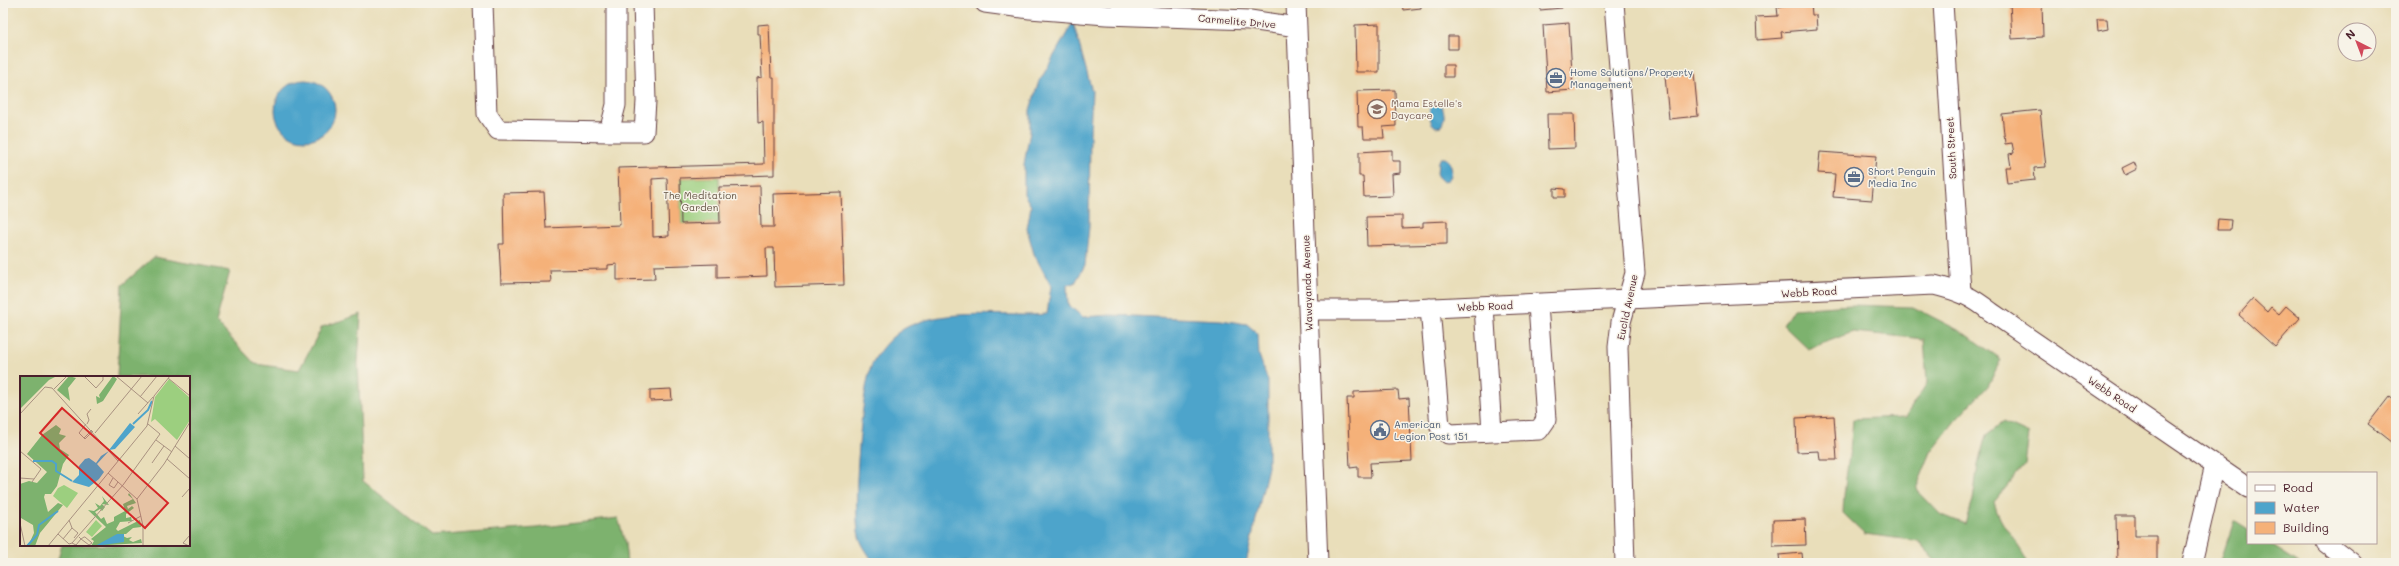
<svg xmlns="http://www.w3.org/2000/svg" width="2399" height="566" font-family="Mali,sans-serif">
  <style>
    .green { fill: #9ccf7f; stroke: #737755 }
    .forest { fill: #7db26e; stroke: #64684c }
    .water { fill: #4ea4cb; stroke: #4c627b }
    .building { fill: #f5b179; fill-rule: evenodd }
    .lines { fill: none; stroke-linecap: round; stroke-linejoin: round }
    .minor-casing { stroke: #623c40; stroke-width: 21 }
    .minor { stroke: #fff; stroke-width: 19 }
    .labels { text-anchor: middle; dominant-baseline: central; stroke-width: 3; stroke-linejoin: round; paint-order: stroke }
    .street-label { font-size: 10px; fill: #4a1f2b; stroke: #f7f3e8 }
    .service-label { font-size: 10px; fill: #4e5e75; stroke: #f7f3e8; text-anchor: start }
    .education-label { font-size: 10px; fill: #785e54; stroke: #f7f3e8; text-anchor: start }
    .park-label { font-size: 10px; fill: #635444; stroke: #f7f3e8 }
    .inset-river { fill: none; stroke: #4ea4cb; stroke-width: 2 }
    .inset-road { fill: none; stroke: #a99281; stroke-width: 1 }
    .view { fill: #d62828; fill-opacity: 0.15; stroke: #d62828; stroke-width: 2 }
    .inset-edge { fill: none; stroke: #4a1f2b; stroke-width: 2 }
  </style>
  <rect width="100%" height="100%" fill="#f7f3e8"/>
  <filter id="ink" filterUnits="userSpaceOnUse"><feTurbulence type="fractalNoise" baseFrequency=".025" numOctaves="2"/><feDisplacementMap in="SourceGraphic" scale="8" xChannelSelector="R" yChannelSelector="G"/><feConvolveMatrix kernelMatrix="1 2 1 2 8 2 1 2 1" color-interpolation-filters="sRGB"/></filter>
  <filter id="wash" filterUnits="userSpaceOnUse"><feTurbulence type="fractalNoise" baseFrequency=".012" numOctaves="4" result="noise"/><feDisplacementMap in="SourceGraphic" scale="16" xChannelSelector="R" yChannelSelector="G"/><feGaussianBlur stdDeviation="0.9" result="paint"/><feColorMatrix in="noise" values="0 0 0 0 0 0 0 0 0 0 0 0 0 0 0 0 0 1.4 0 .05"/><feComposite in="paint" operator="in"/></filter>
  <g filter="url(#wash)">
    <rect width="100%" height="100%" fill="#e9deba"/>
    <!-- green -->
    <path class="green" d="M719,177L720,223L681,224L680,178Z"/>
    <!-- forest -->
    <path class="forest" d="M154,257L230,271L216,322L255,364L299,370L322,327L361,314L358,363L363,481L432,536L536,528L618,518L625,543L627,563H57L62,545H189V377H117L122,285Z
      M1851,305L1913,307L1962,332L2001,359L1988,386L1955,421L1931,452L1916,489L1940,514L1965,524L1973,500L1978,465L1986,435L2003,422L2029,434L2025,464L1994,502C2000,527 2017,540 2028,563H1938L1918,541L1865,534L1843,513C1844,481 1851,451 1853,419L1905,417L1927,383L1924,339L1853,332L1808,349L1783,325L1793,309Z
      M2234,521L2248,530V543H2268L2299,563H2220Z"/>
    <!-- water -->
    <path class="water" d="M1073,22L1092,91L1090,134L1089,227L1085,265L1075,283L1067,285L1068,305L1083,317L1111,315L1221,320L1247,324L1258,334L1259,355L1268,381V467L1246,563H874C869,555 861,545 859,536C852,510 861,385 873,362C880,348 894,333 909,326C951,307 1003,318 1047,314L1051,286L1034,254L1027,229L1031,206L1024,194V164L1030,132V110L1038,84Z
      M275 110a30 30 0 1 1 60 0a30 30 0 1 1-60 0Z
      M1438,103C1445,107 1446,120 1441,126L1436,127C1429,123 1429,114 1430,107Z
      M1441,158H1445C1453,162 1454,176 1447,181L1443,182L1437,176L1438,161Z"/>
    <g id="blocks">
      <!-- building -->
      <path class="building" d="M1402,3H1421V8L1403,10Z
        M1539,3H1562V8L1540,10Z
        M1793,3H1811L1812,15H1816L1817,29L1781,32L1782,38L1757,40L1756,17L1778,16L1777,7L1794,6Z
        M2010,3H2042L2043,37L2012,39Z
        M2097,19H2107L2108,29L2098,31Z
        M1569,23L1573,90L1547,92L1543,25Z
        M769,24L771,77H774V175L680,178L681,224L720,223L719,187L760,186L761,227H774L773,194L841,192L844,285L775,287L774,248H766L767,276L717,278V264L654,266L655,279L617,280V264L608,265V269L550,270L551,282L501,283L499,244H504L503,193L544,192L546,228L620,225L618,168L764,164L763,122L758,123L757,78L762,77L760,34H758V25ZM667,178L669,236L653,237L652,179Z
        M1379,24V72H1356L1355,25Z
        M1448,36H1458V49H1448Z
        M1444,65H1453V77H1444Z
        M1694,73L1698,116L1669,119L1665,76Z
        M1395,90L1396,126L1383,127L1384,138H1364L1363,127H1358L1357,91Z
        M2040,110L2046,167L2034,168L2035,180L2007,183L2005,167H2011L2009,154L2014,153L2012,143L2005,144L2002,114Z
        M1547,114H1574L1575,148L1548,149Z
        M1392,150V161H1400V173L1392,174L1393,196L1364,197L1363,176H1359V152Z
        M1820,152L1876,156L1872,200L1833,197L1835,174L1818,173Z
        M2134,162L2137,169L2125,175L2122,168Z
        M1554,188L1565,189V197H1554Z
        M1402,216V228L1423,227V222L1447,221V244L1367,246L1366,217Z
        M2218,219L2231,220L2230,230H2217Z
        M2253,299L2267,312L2271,307L2279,314L2286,306L2300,318L2275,347L2239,315Z
        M671,389L672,400L650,401V390Z
        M1398,390L1399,399L1409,398L1412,461L1370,463L1371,477H1358V467L1350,468L1347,398H1354V392Z
        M2389,397L2396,403V446L2368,424Z
        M1834,416L1837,460H1820L1819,451L1797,452L1796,418Z
        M2116,516H2135V536H2157V563H2117Z
        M1805,519L1806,545L1773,546V520Z
        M1802,553L1803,563H1780L1779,555Z"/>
    </g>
  </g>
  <g filter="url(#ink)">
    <use href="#blocks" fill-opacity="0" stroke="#623c40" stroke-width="1"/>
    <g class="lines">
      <defs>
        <path id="minor" d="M483,3L487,114L498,130L609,132L616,105V3
          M985,3L1030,9L1106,15L1250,20L1297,27
          M1296,3L1318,563
          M1614,3L1635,273L1621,322L1618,347L1625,563
          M1943,3L1961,292
          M609,132H644L646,101L643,3
          M1484,306L1492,432
          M1430,308L1440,427L1449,434L1539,430L1546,420L1538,304
          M1308,310H1389L1934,285C1959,291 1971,296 1991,312L2248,488
          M2326,543L2352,563
          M2192,563L2215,465"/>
      </defs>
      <!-- minor casing -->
      <use href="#minor" class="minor-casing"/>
      <!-- minor -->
      <use href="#minor" class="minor"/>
    </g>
  </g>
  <!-- icons -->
  <defs>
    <symbol id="office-ring" viewBox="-11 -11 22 22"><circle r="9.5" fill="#f7f3e8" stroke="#5c6f8a" stroke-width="1.5"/><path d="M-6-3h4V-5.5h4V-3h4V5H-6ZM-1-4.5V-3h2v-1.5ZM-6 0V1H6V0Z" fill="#5c6f8a"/></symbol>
    <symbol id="school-ring" viewBox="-11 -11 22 22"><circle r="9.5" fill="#f7f3e8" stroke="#8d6e63" stroke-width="1.5"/><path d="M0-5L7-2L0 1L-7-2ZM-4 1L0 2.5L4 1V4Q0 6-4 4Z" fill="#8d6e63"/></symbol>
    <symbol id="civic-ring" viewBox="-11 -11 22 22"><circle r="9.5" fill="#f7f3e8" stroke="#5c6f8a" stroke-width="1.5"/><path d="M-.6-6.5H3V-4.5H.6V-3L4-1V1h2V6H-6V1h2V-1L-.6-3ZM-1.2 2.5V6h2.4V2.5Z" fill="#5c6f8a"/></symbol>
  </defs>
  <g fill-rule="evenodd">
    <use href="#office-ring" x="1545" y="67" width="22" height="22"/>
    <use href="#school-ring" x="1366" y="98" width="22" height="22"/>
    <use href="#office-ring" x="1843" y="166" width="22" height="22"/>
    <use href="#civic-ring" x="1369" y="419" width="22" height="22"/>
  </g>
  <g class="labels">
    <!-- street labels -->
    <g class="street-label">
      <text transform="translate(1237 21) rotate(5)">Carmelite Drive</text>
      <text transform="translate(1951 148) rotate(-93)">South Street</text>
      <text transform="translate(1307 283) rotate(-92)">Wawayanda Avenue</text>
      <text transform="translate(1809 292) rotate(-3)">Webb Road</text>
      <text transform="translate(1485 306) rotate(-2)">Webb Road</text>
      <text transform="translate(1627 307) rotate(-78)">Euclid Avenue</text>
      <text transform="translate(2112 394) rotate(34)">Webb Road</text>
    </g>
    <!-- service labels -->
    <g class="service-label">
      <text x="1570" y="72">Home Solutions/Property<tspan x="1570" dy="12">Management</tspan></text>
      <text x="1868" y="171">Short Penguin<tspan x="1868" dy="12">Media Inc</tspan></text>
      <text x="1394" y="424">American<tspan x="1394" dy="12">Legion Post 151</tspan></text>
    </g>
    <!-- education labels -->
    <g class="education-label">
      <text x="1391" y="103">Mama Estelle's<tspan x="1391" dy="12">Daycare</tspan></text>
    </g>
    <!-- park labels -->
    <g class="park-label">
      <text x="700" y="195">The Meditation<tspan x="700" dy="12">Garden</tspan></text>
    </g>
  </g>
  <!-- overview -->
  <g transform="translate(20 376)">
    <rect width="170" height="170" fill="#e9deba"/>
    <path d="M149,3L170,22V44L157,64L135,43L131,46L135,21ZM44,109L58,117L47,132L33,120L38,112ZM76,144L82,150L72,161L66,156Z" fill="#9ccf7f"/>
    <path d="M0,0H37L29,4L0,33ZM49,0L56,2L48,12L50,25L37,14ZM93,0L97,3L94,8L83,25L77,28L76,20L80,22L79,19ZM36,49L41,53L39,58L46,60L39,67L40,73L49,79L43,88L37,110L31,118H25L24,121L28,136L38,127L43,129L20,157L15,170H8L14,157L13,149L1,142L0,108L9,105L17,107L27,96L7,78L22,59ZM109,117L116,127L107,130L108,133L112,130L114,132L106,138V142L111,141L112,145L100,146L96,153L98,155L120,144L121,151L113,152L106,158H99L107,162L112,161L109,164L113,166L121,163L122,167L71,170L74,165L71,163L86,151L68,134L74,135L78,132L75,127L80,130L84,125L82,120L89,129L82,128L85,131L82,135L80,133L75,136L81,143L84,141L87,148L94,145V141L105,135L103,128L113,123L108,119Z" fill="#7db26e"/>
    <path d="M110,47L115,51L95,73L89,74ZM89,75L77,88L84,96L79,103L69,111L52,106L59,99V90L65,83L69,82L76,87L81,80ZM97,158H104V166L75,170Z" fill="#4ea4cb"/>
    <path class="inset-river" d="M113,48L128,34L132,25M13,85H32L36,88V95L52,105M7,170L17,159L19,149L38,135"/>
    <path class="inset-road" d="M64,0L76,12L83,4V0M96,0L128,27M148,2L170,20M34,13L47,0M120,21L137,0M0,38L25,11L32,12L98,85M118,38L133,21M66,48L59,57L64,62L72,54M67,48L69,44L67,38L71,33M75,57L122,0M64,62L65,63L73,55M136,64L152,76M155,70L170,83M0,75L21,93L12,106M147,83L170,103M132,87L144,70M88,97L117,123L123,150V170M0,102L14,103M93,102L89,109L94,112L98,106M162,121L170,112M117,123L144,88L170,46M0,147L5,170M108,147L121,140M52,152L58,157L54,162M38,158L49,168L52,167L103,109L140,58L128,48M43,163L52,152L49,144M52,167L56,169L61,163L64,161H65L72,167L69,169L61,163L59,161M28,170L127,50L134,20L150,0M169,170L163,167L170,159"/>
    <path class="view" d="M42,32L148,127L125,152L20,57Z"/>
    <rect width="170" height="170" class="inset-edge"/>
  </g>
  <!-- margin -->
  <rect width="2399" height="566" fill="none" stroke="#f7f3e8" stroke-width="16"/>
  <!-- legend -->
  <rect x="2247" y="472" width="130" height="72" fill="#f7f3e8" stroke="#b29e9c"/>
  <rect x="2255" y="485" width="20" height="6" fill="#ffffff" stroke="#b29e9c"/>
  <text x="2283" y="492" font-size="12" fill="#4a1f2b">Road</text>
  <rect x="2255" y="502" width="20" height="12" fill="#4ea4cb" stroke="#b29e9c"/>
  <text x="2283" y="512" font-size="12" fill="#4a1f2b">Water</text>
  <rect x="2255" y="522" width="20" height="12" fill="#f5b179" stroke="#b29e9c"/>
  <text x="2283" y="532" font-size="12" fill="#4a1f2b">Building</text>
  <!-- north arrow -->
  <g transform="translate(2357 42) rotate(318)"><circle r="19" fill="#f7f3e8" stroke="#b29e9c"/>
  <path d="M0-3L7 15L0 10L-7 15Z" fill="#d1495b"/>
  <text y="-6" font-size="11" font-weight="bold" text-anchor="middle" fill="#4a1f2b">N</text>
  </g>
</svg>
